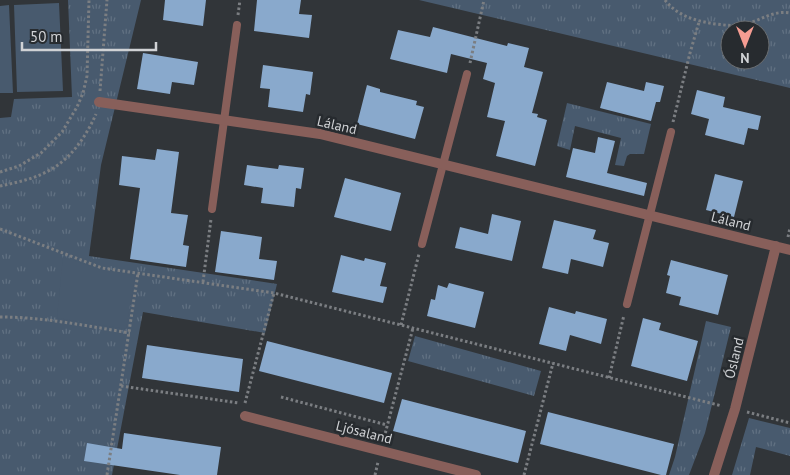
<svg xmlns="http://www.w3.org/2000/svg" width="790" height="475" font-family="'PT Sans',sans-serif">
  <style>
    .grass { fill: url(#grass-tufts); fill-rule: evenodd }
    .park { fill: #485a6e }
    .building { fill: #89a9cc }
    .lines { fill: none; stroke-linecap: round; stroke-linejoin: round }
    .path { stroke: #7b7e82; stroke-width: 3; stroke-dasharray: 2.5 2.5; stroke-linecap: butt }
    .service { stroke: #885f5a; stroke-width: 8 }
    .minor { stroke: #885f5a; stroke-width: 10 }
    .labels { text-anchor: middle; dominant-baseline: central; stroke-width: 5; stroke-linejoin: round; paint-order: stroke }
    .street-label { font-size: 14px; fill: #d0d2d5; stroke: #272b2f }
  </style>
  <defs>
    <pattern id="grass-tufts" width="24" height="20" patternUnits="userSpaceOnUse" patternTransform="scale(1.25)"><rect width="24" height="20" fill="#485a6e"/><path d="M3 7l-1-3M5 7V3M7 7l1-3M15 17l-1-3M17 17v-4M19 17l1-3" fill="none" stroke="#617182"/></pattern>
  </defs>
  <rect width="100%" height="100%" fill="#313539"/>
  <!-- grass -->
  <path class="grass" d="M68,0H141L101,165L89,256L277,284L265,333L143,312L112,475H0V118L11,117L14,99L72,97Z
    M419,0H790V88ZM730,30H760V60H730Z
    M567,103L651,124L644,154H630L627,156L624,166L615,165L621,138L575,126L570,150L557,146Z
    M706,321L731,327L705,433L689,475H669L675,457Z
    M415,336L541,371L534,396L408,361Z
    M749,418L790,428V456L756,447L750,475H732Z"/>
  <!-- park -->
  <path class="park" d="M59,3L63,91L17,92L14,5Z
    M9,5L13,93H0V6Z
    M63,256L83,264L135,275L126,329L57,318Z"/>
  <!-- building -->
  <path class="building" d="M165,0H206L203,26L163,20Z
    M257,0H301L299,14L312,15L309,38L254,31Z
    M433,27L507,46L508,43L529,48L524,67L543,72L532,113L538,114L537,117L547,120L535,166L496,156L505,121L487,117L495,83L483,79L487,63L451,54L447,73L390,59L398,30L430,37Z
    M143,53L198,62L194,85L172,82L170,94L137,89Z
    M263,65L313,72L310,95L306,94L303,112L268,107L270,89L260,88Z
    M607,82L644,91L646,82L664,86L660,102H656L651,121L600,108Z
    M367,85L380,89V92L417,101L416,105L424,107L415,139L357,124Z
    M697,90L725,97L723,107L761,116L758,130L748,128L744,145L705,135L709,119L691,114Z
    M598,137L615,141L607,173L647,183L644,196L566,177L573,148L595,153Z
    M157,149L179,152L171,213L188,215L183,245L189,246L186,267L130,259L140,188L119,185L122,156L155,160Z
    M247,165L278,169L279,165L304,168L301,189L296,188L294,207L261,203L263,188L244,185Z
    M715,174L743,181L734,217L706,210Z
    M345,178L401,193L391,231L334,217Z
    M492,214L521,221L512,261L455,248L460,227L488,234Z
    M554,220L596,230L593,239L609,243L603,267L571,259L568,274L542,268Z
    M221,231L262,237L259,259L277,261L274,280L215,272Z
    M341,255L364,261L365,258L386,263L380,286L387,287L383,303L332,292Z
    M671,260L728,275L718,315L679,305L681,297L666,293L670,276L667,275Z
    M449,283L484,292L475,328L427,316L431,299L435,300L438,285L447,288Z
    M549,307L575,314L576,311L607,319L601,344L570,335L566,351L539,344Z
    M643,318L661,323L659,330L698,341L687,381L631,366Z
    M267,341L392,373L384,403L259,371Z
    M147,345L243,359L239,392L142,378Z
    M402,399L526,431L518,463L393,431Z
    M548,412L674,444L666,475H661L540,444Z
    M124,433L221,447L217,475H180L84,461L87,443L122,449Z"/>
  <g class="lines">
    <!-- path -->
    <path class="path" d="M665,0C677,16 696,21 715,24C726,25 735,27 746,24C761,20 774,10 790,13
      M238,15L240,0
      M470,63L484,0
      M100,91L107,0
      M673,122L690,53L699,22
      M0,172L19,166L41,153L62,132L77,107L83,93L87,76L89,0
      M0,186C14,183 29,180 42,174C68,163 85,139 96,114
      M0,229L102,268L274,293L722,406
      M788,237L790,228
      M203,282L211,219
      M0,317C44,317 87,326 130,333
      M401,325L419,254
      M609,378L624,315
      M121,386L239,403
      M281,397L387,425
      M245,403L274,293
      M747,412L790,423
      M384,438L413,328
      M107,475L138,273
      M375,475L378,462
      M524,475L553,363"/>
    <!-- service -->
    <path class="service" d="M212,209L237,25
      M422,244L467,74
      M627,304L671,132"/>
    <!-- minor -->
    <path class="minor" d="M99,102L320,134L790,250
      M245,416L476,475
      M714,475L735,409L776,246"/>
  </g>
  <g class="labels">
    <!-- street labels -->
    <g class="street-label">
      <text transform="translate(337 125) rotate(13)">Láland</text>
      <text transform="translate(731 221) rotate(14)">Láland</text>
      <text transform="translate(734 358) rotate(-76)">Ósland</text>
      <text transform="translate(364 432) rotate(14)">Ljósaland</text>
    </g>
  </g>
  <!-- north arrow -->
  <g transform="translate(745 45) rotate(180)"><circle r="24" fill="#272b2f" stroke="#6b6e71"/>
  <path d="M0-4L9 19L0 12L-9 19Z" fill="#f59c92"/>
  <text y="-8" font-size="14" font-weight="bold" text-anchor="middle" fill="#d0d2d5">N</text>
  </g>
  <!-- scale -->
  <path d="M22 42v8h134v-8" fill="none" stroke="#d0d2d5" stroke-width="2.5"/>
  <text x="30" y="42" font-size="15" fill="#d0d2d5" stroke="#272b2f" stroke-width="4" paint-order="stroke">50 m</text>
</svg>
